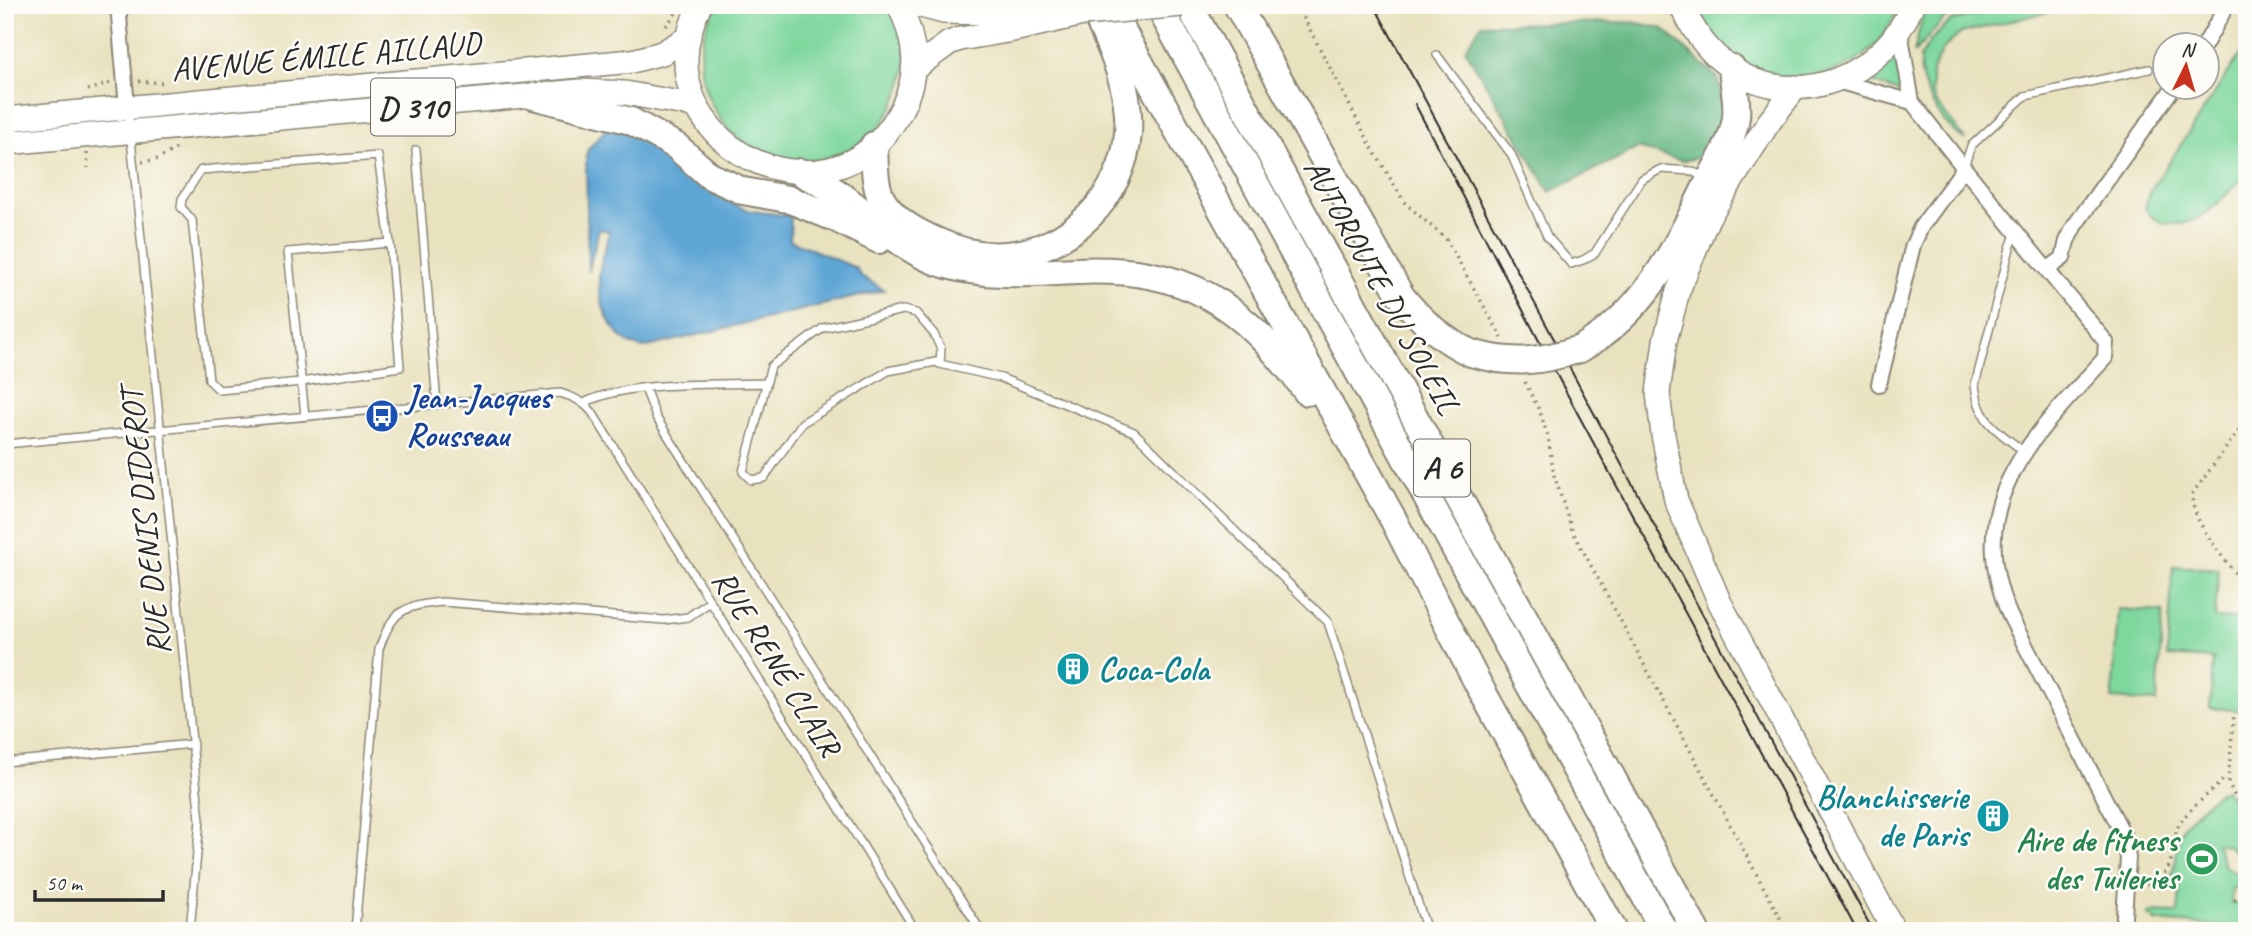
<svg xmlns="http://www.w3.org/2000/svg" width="2252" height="936" font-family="Caveat,sans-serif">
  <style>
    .green { fill: #7ed79d; stroke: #548164; stroke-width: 2 }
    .forest { fill: #66b884; stroke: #487258; stroke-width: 2 }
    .water { fill: #5fa6d5; stroke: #456880; stroke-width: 2 }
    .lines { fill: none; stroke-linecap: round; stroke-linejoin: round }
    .lane-casing { stroke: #8a8675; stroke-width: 10 }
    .street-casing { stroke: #8a8675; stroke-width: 18 }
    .primary-casing { stroke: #8a8675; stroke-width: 26 }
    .highway-casing { stroke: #8a8675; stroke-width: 30 }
    .path { stroke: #8a8675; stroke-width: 3.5; stroke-dasharray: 2 5; stroke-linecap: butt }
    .lane { stroke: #fff; stroke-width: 7 }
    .street { stroke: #fff; stroke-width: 14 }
    .primary { stroke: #fff; stroke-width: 23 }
    .highway { stroke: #fff; stroke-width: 26 }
    .tram { stroke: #2b2b2b; stroke-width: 2 }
    .primary-bridge-casing { stroke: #8a8675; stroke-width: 26; stroke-linecap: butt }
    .highway-bridge-casing { stroke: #8a8675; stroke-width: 30; stroke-linecap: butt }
    .primary-bridge { stroke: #fff; stroke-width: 23 }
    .highway-bridge { stroke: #fff; stroke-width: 26 }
    .labels { text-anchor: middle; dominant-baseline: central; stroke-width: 5; stroke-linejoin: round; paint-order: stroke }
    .shield { fill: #fdfcf7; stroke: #6a6a68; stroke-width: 2 }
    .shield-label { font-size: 32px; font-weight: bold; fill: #2b2b2b }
    .street-label { font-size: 33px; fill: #2b2b2b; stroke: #fdfcf7 }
    .transit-label { font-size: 33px; font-weight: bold; fill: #164399; stroke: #fdfcf7; text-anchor: start }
    .culture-label { font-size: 33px; font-weight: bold; fill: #0d838f; stroke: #fdfcf7; text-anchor: start }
    .leisure-label { font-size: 33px; font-weight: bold; fill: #27864d; stroke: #fdfcf7; text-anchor: end }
  </style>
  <rect width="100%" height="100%" fill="#fdfcf7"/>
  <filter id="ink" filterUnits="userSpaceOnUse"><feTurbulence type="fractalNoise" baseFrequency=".0143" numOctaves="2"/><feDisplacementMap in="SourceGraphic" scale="14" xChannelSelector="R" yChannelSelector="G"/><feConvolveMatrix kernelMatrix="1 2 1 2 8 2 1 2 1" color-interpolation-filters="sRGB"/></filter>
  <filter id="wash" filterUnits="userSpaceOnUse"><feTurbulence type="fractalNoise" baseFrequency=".00686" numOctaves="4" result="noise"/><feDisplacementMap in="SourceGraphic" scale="28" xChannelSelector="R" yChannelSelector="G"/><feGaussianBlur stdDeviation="1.57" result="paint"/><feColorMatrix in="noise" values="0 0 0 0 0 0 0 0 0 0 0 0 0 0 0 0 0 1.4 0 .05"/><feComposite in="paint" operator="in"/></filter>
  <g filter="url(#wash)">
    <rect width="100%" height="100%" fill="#e9e2bf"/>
    <!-- green -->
    <path class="green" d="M716,5H890C895,18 903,32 905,45C908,62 904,82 897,97C863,180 748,183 710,101C695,69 699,36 716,5Z
      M1692,5H1900C1891,25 1880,44 1862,57C1825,85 1755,84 1722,50C1710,39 1701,19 1692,5Z
      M1929,5H1992L1956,14L1944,19L1914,53L1922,18Z
      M2017,5H2077L1961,33L1944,48L1932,71V92L1936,103L1966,140C1941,125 1918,86 1920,57L1931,40L1951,21Z
      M2247,44V173C2233,187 2219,205 2203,215C2184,228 2157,228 2145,208L2149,193Z
      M1895,58H1898L1904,92L1902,93L1871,82L1873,77Z
      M2173,566L2219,569L2215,618L2247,620V711L2210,708L2213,659L2167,656Z
      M2118,609L2163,612L2157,702L2112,699Z
      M2226,790L2234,803L2247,793V862L2228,846L2216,843L2224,866L2239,875V888H2232L2231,903L2247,904V928L2155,921L2154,917L2148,916L2149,912L2178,913L2180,890L2154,887C2186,877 2170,850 2183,827C2191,813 2208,803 2219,792Z"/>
    <!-- forest -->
    <path class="forest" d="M1632,22L1662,28L1718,78L1725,118L1706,156L1682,161L1638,148L1550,192L1465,49L1482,24Z"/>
    <!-- water -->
    <path class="water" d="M607,128L624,131L669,154L687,173L717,196L740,207L752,211L791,216L790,240L856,268L860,275L884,290L643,348C614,343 598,306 599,279C599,263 607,247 609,231L599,229L588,272L586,156L588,149Z"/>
  </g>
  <g filter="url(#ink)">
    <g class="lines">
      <defs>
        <path id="lane" d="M1437,55L1511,154L1547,236L1571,264L1583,260L1595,253L1642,179L1661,169L1691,171L1705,177
          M128,110L200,820L190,931
          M416,150L437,404
          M1964,167L1971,146L2025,96L2149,69
          M2016,232L2010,248L1975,385C1979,423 1996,429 2024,452
          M940,364L941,349L934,334L916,313L903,310L823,328L771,366L743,472L751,480L764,478L802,423L888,371L936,362L940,364L1001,378L1134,432L1328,622L1427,931
          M645,388L656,417L981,931
          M584,403C628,380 715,385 766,383
          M305,416L288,252L390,243L400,367L301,382L219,390L209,380L192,220L181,207L182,199L201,170L378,156L390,243
          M5,444L560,393C573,397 583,401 592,412L916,931
          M5,762L193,744
          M355,931L379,649C393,610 402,606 443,602L664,620L688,617L710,602"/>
        <path id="street" d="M118,5L127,107
          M2204,46L2227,5
          M1837,81L1912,102
          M1964,168L2047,270
          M1879,384L1913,245L1921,227L1964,168L1912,102L1900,31
          M2123,931L2128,858L2123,834L2010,616C1960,502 2034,436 2105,358L2106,342L2047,270L2063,258L2067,241L2075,225L2173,88"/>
        <path id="primary" d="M700,5C632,141 831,241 900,112C920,75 917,43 899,5
          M917,5L944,12L1038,14
          M1681,5C1693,30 1707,52 1731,68C1796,113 1885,76 1912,5
          M915,68L949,43L960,39L1013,30L1083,14
          M1796,87L1769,122L1708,218L1678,291L1665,341L1658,393L1663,435L1676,500L1720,603L1894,931
          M5,119L632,61L662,53L689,37
          M5,143L580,91L625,93L696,106"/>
        <path id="highway" d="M1108,5L1393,519L1476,680L1614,931
          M1158,5L1664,931
          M1189,5L1696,931
          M1237,5L1401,296C1421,321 1442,340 1471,353
          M533,96L631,121L676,146L710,176L743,191L788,199L835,218L879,240
          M874,145C875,163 874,182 881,198C892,219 914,231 934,240C957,251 981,257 1006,255C1069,251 1124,196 1128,133C1131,91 1114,54 1097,16
          M800,172C816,180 831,188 846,199C878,223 907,254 947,265C989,277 1032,273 1075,271C1188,266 1241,303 1307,392
          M1580,349C1647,311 1676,247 1709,181C1720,160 1733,141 1736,117C1738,102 1733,83 1732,68"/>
      </defs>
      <!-- lane casing -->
      <use href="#lane" class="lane-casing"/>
      <!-- street casing -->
      <use href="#street" class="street-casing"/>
      <!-- primary casing -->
      <use href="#primary" class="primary-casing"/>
      <!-- highway casing -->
      <use href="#highway" class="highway-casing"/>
      <!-- path -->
      <path class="path" d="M1297,5L1371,146L1405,203L1446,239L1502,338
        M666,26L676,13
        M139,81L167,83
        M88,90L111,83
        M87,153L88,168
        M142,162L158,159L177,148
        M1525,382L1540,412L1548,437L1554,475L1572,530L1787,931
        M2247,419L2193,493C2186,517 2232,568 2247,588
        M2228,782L2234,713
        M2146,884C2184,872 2164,845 2182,820C2193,806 2210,793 2223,780L2228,782L2237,801
        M2234,900L2247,901
        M2139,925L2224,931"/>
      <!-- lane -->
      <use href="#lane" class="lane"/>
      <!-- street -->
      <use href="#street" class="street"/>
      <!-- primary -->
      <use href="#primary" class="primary"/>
      <!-- highway -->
      <use href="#highway" class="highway"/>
      <!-- tram -->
      <path class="tram" d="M1374,5L1873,931
        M1415,104L1559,379L1857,931"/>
      <defs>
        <path id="primary-bridge" d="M1083,14L1182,5"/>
        <path id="highway-bridge" d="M1471,353C1513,365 1539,362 1580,349"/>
      </defs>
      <!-- primary-bridge casing -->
      <use href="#primary-bridge" class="primary-bridge-casing"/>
      <!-- highway-bridge casing -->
      <use href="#highway-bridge" class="highway-bridge-casing"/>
      <!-- primary-bridge -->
      <use href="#primary-bridge" class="primary-bridge"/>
      <!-- highway-bridge -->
      <use href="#highway-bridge" class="highway-bridge"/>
    </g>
  </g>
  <!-- icons -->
  <defs>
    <symbol id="bus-disc" viewBox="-11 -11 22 22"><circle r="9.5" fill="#1a4fb4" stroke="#fdfcf7"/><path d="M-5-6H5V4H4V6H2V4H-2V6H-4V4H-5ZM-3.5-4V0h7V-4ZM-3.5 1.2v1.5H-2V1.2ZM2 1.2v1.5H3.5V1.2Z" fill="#fff"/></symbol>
    <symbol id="building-disc" viewBox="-11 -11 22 22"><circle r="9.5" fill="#0f9aa8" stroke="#fdfcf7"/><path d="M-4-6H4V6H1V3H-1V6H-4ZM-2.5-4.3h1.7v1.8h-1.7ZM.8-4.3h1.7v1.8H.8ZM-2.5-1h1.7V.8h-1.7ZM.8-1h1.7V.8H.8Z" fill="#fff"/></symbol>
    <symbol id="stadium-disc" viewBox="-11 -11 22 22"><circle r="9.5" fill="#2e9e5b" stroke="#fdfcf7"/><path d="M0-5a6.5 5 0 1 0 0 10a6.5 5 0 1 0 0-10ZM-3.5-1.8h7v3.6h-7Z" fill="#fff"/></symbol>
  </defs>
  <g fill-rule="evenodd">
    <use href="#bus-disc" x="363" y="397" width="38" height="38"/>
    <use href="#building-disc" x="1054" y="650" width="38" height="38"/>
    <use href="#building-disc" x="1974" y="797" width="38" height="38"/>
    <use href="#stadium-disc" x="2183" y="840" width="38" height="38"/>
  </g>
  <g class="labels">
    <!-- shield labels -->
    <g class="shield">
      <rect x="371" y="78.5" width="84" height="57" rx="5"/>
      <rect x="1414" y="439.5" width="56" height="57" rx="5"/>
    </g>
    <g class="shield-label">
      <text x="413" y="107">D 310</text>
      <text x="1442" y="468">A 6</text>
    </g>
    <!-- street labels -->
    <g class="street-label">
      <text transform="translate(326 56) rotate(-5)">AVENUE ÉMILE AILLAUD</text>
      <text transform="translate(1382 286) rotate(61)">AUTOROUTE DU SOLEIL</text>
      <text transform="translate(145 522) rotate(-96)">RUE DENIS DIDEROT</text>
      <text transform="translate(777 663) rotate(58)">RUE RENÉ CLAIR</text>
    </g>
    <!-- transit labels -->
    <g class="transit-label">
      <text x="406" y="397">Jean-Jacques<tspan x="406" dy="38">Rousseau</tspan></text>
    </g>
    <!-- culture labels -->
    <g class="culture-label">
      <text x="1098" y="669">Coca-Cola</text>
      <text x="1968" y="797" text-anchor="end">Blanchisserie<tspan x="1968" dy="38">de Paris</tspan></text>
    </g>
    <!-- leisure labels -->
    <g class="leisure-label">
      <text x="2178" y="840">Aire de fitness<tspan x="2178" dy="38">des Tuileries</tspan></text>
    </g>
  </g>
  <!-- margin -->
  <rect width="2252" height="936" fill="none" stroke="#fdfcf7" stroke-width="28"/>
  <!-- north arrow -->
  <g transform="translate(2186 66) rotate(5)"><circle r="33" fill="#fdfcf7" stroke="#a9a8a5" stroke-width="2"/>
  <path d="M0-5L12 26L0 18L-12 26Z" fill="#c8321e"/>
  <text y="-10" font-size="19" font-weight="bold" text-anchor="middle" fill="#2b2b2b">N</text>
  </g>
  <!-- scale -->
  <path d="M35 890v10h128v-10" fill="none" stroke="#2b2b2b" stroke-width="3.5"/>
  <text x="46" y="890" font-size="21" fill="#2b2b2b" stroke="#fdfcf7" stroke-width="5" paint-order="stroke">50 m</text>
</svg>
